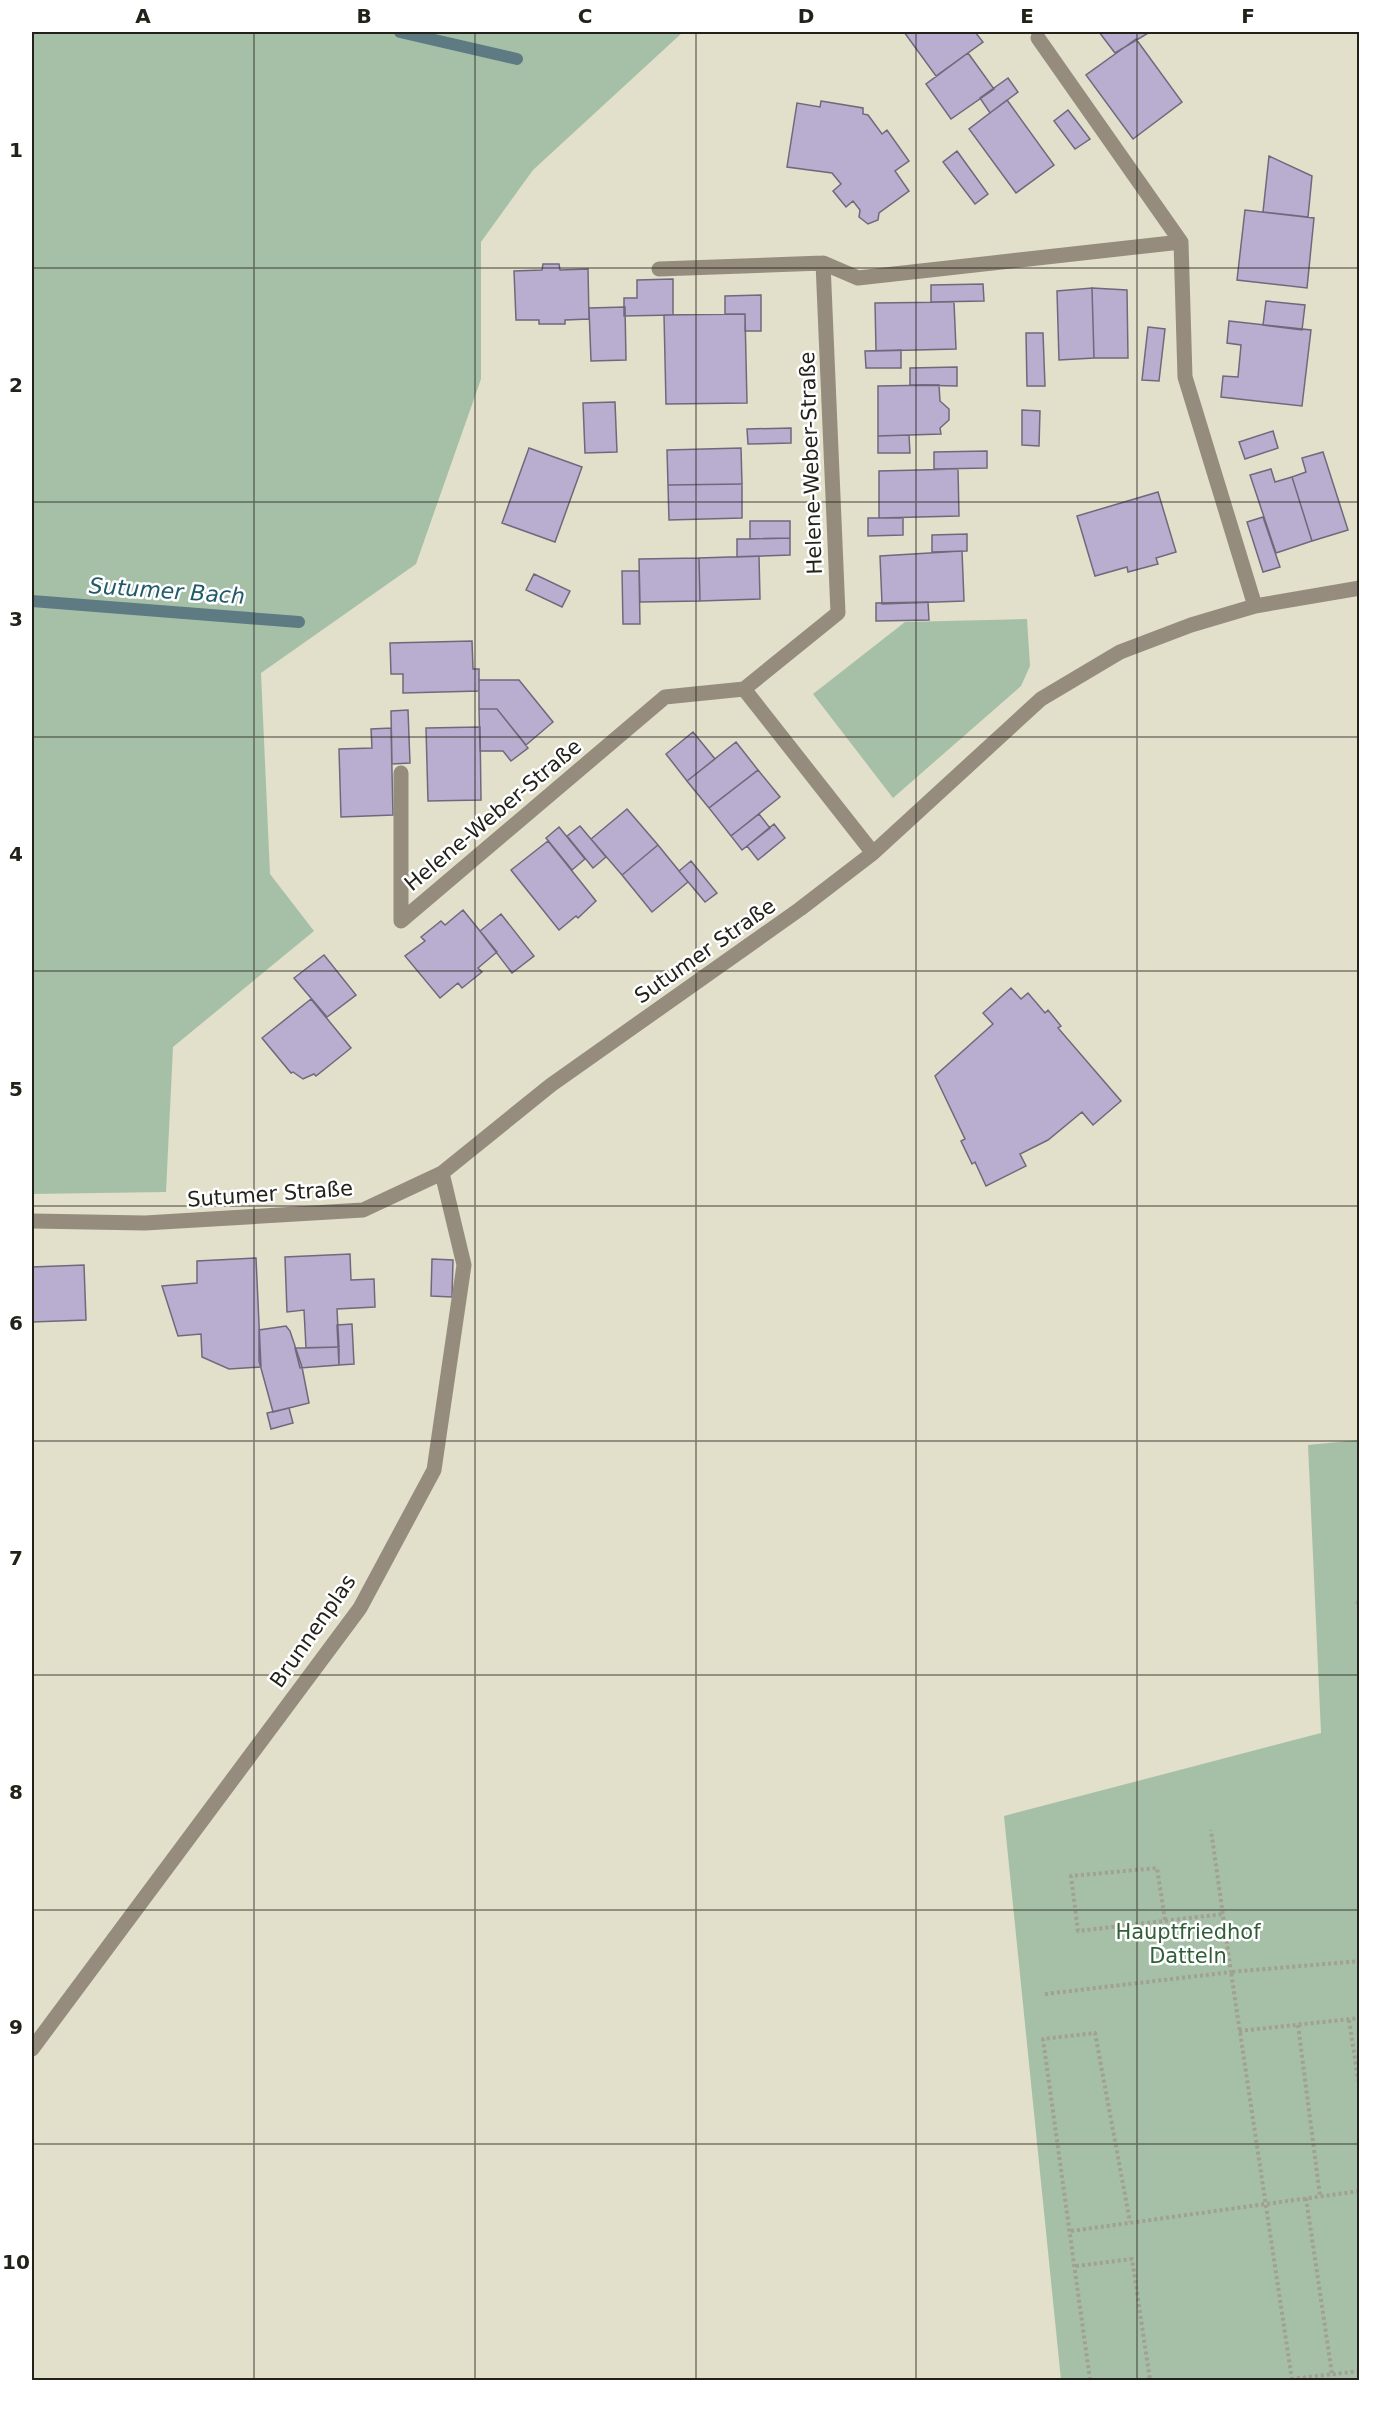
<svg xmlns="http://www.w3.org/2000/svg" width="1391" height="2412" font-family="'DejaVu Sans',sans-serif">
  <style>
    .green { fill: #a6c0a8 }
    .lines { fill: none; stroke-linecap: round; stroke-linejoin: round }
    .stream { stroke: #5e7b83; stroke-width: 12 }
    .building { fill: #b9add0; stroke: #6f6a7b; stroke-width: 1.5 }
    .path { stroke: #a2a090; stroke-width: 4; stroke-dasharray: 3 3; stroke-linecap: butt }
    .minor { stroke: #958c7e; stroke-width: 15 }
    .grid { fill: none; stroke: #22211a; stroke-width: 1.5; stroke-opacity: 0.55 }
    .labels { text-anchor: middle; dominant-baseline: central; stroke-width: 5; stroke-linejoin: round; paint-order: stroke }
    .street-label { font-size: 21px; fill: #22211a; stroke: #fff }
    .park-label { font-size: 21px; fill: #315e37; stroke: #fff }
    .water-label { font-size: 22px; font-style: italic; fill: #215b6a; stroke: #fff }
    .neatline { fill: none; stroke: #22211a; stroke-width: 2 }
    .grid-label { font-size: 20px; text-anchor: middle; font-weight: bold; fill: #22211a }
  </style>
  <rect width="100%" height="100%" fill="#e2dfcb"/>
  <!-- green -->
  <path class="green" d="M32,32H683L533,170L481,242V379L416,564L261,673L270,874L314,931L173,1047L166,1192L32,1194Z
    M1027,619L1030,666L1021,686L893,798L813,694L905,622Z
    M1359,1440V2380H1061L1004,1816L1321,1733L1308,1445Z"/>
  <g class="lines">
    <!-- stream -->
    <path class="stream" d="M400,32L517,59
      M32,601L299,622"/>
  </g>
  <!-- building -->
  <path class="building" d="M904,32H975L983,42L936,76Z
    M1099,32H1150L1115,53Z
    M1136,39L1182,102L1133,139L1086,75Z
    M968,53L994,89L951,119L926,84Z
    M1008,78L1018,92L990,113L980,98Z
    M1007,100L1054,165L1016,193L969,129Z
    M821,101L863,108V114L868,115L882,134L887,130L909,161L895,171L909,191L879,213L878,220L868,224L859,217L860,210L853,201L846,207L833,191L841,184L832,173L787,167L797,103L820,107Z
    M1068,110L1090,139L1075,149L1054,121Z
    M957,151L988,194L975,204L943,162Z
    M1269,156L1312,176L1308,217L1263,212Z
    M1245,210L1314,218L1307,288L1237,280Z
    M543,264H559L560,270L588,269L589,319L565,320V324H539V320H516L514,271L542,270Z
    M673,279V315L624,316V298H637V280Z
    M983,284L984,301L931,302V285Z
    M1092,288L1127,290L1128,358H1094Z
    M1092,288L1094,358L1059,360L1057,291Z
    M761,295V331H745V314H725V296Z
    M1266,301L1305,305L1302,330L1263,325Z
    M954,302L956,349L876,351L875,303Z
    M625,307L626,360L591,361L589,308Z
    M745,314L747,403L666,404L664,315Z
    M1229,321L1311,330L1302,406L1221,397L1223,376L1238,377L1241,345L1227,343Z
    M1148,327L1165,329L1159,381L1142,380Z
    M1026,333H1043L1045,386H1027Z
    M901,350V368H866L865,351Z
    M957,367V386L910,385V368Z
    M939,385L940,401L949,409V420L940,428L941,434L878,436V386Z
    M615,402L617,452L585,453L583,403Z
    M1022,410L1040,411L1039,446L1022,445Z
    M791,428V443L748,444L747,429Z
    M1273,431L1278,448L1245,459L1239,442Z
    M909,435L910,453H878V436Z
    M529,448L582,467L555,542L502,523Z
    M741,448L742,484L668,485L667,450Z
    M987,451V468L934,469V452Z
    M1323,452L1348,530L1312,541L1292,477L1306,472L1302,458Z
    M958,469L959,516L879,518V471Z
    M1271,469L1275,482L1292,477L1312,541L1276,553L1250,475Z
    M742,484V518L669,520L668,485Z
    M1158,492L1176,552L1156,558L1158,564L1128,572L1127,567L1095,576L1077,516Z
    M1263,517L1280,567L1263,572L1247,522Z
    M868,518H903V535L868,536Z
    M750,521H790V538L750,539Z
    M967,534V551L932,552V535Z
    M790,538V555L737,557V539Z
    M962,551L964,601L882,604L880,556Z
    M759,556L760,599L700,601L699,558Z
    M699,558L700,601L640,602L639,559Z
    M622,571H639L640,624H623Z
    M534,574L570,591L562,607L526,590Z
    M928,602L929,620L876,621V603Z
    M472,641L473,669H479V691L403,693V674H391L390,643Z
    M479,680H519L553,722L526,745L497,709H479Z
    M479,709H497L528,748L511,761L503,751H480Z
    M408,710L410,763L392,764L391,711Z
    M480,727L481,800L428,801L426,728Z
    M391,728L393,815L341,817L339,749L372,748L371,729Z
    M693,732L715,759L687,781L666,754Z
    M736,742L758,770L709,808L687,781Z
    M758,770L780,797L731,836L709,808Z
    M627,809L658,845L622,875L591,839Z
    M759,814L770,828L742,850L731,836Z
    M774,824L785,838L758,860L747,846Z
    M580,826L606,857L593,868L567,836Z
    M559,827L585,859L572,870L546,838Z
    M548,841L596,901L578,918L576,916L559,930L511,870Z
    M658,845L688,882L652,912L622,875Z
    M691,861L717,893L705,902L679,871Z
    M463,910L497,952L478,968L482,972L462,988L458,983L440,998L405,956L425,941L421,937L441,921L445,925Z
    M501,914L534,956L512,973L480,931Z
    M324,955L356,995L327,1017L294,978Z
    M1011,988L1021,999L1028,993L1045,1013L1048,1010L1061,1026L1058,1028L1121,1101L1093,1125L1082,1112L1048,1140L1020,1154L1026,1166L986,1186L975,1162L972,1164L961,1141L965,1139L935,1076L993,1024L983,1013Z
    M311,999L351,1048L316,1076L314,1074L303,1079L293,1072L291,1073L262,1038Z
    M350,1254L351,1280L374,1279L375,1307L337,1309L339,1347L306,1348L304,1310L287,1312L285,1257Z
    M256,1258L261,1367L229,1369L202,1357L201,1334L178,1336L162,1286L197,1283V1261Z
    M432,1259L453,1260L452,1297L431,1296Z
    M84,1265L86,1320L32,1322V1267Z
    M352,1324L354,1364L339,1365L337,1325Z
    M286,1326L290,1331L302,1367L309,1403L273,1412L259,1361V1330Z
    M339,1347V1365L300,1368L295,1348Z
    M289,1408L293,1423L271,1429L267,1413Z"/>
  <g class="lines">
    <!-- path -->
    <path class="path" d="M1360,1598H1357L1360,1615
      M1165,1920L1157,1868L1071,1876L1078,1931L1223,1914
      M1045,1994L1231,1972L1211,1830
      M1349,2020L1360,2091
      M1298,2025L1320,2196
      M1239,2031L1360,2018
      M1306,2198L1332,2374
      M1071,2231L1360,2191
      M1076,2266L1132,2259L1150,2380
      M1291,2379L1360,2371
      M1090,2380L1043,2039L1095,2033L1130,2222
      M1292,2380L1231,1972L1360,1961"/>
    <!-- minor -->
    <path class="minor" d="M1038,38L1181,242
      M659,269L823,263
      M744,689L873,853
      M401,773V921L665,697L744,689L838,613L823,263L858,278L1181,242L1185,377L1255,606
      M32,1221L145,1223L363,1210L442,1173L551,1085L800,909L873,853L1041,699L1120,652L1191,625L1255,606L1360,588
      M32,2049L360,1608L434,1470L464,1265L442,1173"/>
  </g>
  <!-- grid -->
  <path class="grid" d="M254,32V2380M475,32V2380M696,32V2380M916,32V2380M1137,32V2380M32,268H1360M32,502H1360M32,737H1360M32,971H1360M32,1206H1360M32,1441H1360M32,1675H1360M32,1910H1360M32,2144H1360"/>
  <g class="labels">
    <!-- street labels -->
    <g class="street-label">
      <text transform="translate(811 463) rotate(-92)">Helene-Weber-Straße</text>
      <text transform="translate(493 815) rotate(-40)">Helene-Weber-Straße</text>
      <text transform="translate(705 951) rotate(-35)">Sutumer Straße</text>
      <text transform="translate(270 1194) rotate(-4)">Sutumer Straße</text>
      <text transform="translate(313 1631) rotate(-55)">Brunnenplas</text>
    </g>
    <!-- park labels -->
    <g class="park-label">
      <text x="1188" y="1932">Hauptfriedhof<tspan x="1188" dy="24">Datteln</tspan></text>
    </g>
    <!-- water labels -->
    <g class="water-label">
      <text transform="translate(167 591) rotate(4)">Sutumer Bach</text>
    </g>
  </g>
  <!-- border -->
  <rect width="1391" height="2412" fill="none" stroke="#ffffff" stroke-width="66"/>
  <rect x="33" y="33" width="1325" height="2346" class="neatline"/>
  <g class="grid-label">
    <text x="143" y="23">A</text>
    <text x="364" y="23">B</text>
    <text x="585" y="23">C</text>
    <text x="806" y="23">D</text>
    <text x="1027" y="23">E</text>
    <text x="1248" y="23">F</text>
    <text x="16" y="157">1</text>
    <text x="16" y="392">2</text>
    <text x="16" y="626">3</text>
    <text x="16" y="861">4</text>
    <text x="16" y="1096">5</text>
    <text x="16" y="1330">6</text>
    <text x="16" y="1565">7</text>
    <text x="16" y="1799">8</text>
    <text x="16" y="2034">9</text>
    <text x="16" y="2269">10</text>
  </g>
</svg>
